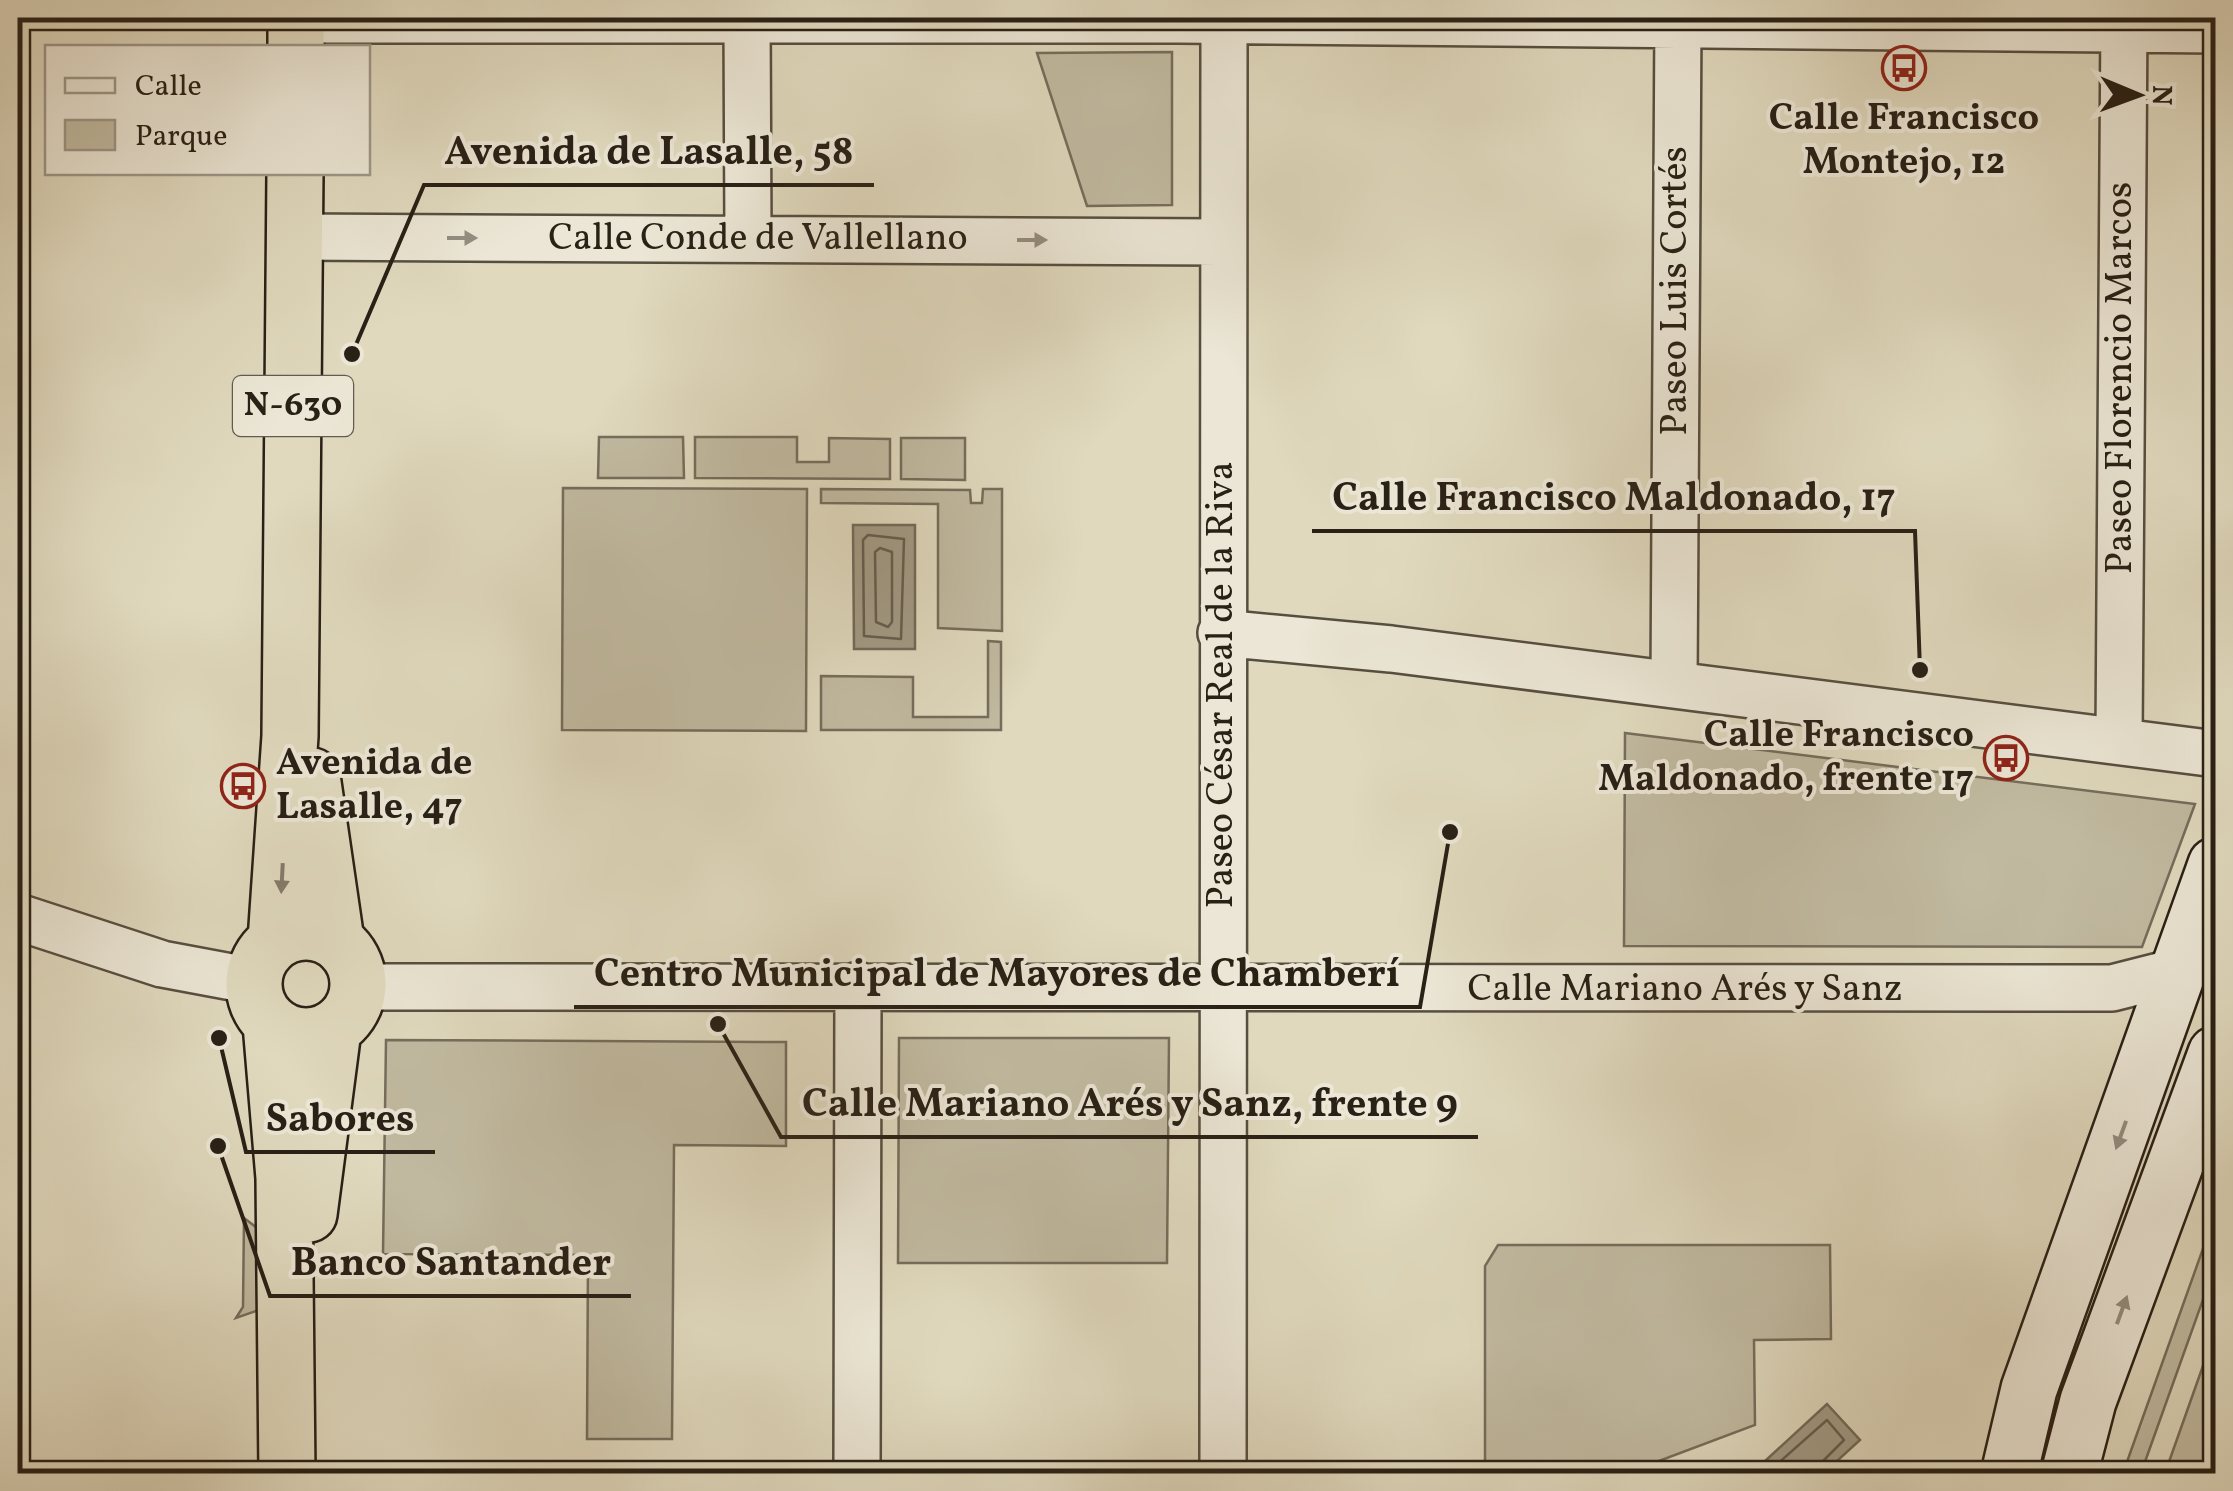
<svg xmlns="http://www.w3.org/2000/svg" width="2233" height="1491" font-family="Vollkorn,serif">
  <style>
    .green { fill: #c1baa1; stroke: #756d5c; stroke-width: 2.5 }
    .water { fill: #a29a85; stroke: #726959; stroke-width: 2.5 }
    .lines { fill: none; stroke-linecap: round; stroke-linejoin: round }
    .shore { stroke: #665d4e; stroke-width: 2.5 }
    .street-casing { stroke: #574e40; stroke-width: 50 }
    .secondary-casing { stroke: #292016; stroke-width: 60 }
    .highway-casing { stroke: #292016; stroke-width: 60 }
    .street { stroke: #ebe6d5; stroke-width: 45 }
    .secondary { stroke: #ebe6d5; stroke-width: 55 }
    .highway { stroke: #e0d9be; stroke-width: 55 }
    .oneway { fill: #948d7f }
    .oneway2 { fill: #847c6a }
    .labels { text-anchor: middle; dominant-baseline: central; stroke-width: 8; stroke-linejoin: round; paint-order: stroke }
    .shield { fill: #ebe6d5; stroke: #635b4f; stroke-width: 2.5 }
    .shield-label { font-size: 35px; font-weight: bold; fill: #292016 }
    .poi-label { font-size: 38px; font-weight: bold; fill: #292016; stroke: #ebe6d5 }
    .street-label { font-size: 38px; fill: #292016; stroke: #ebe6d5 }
    .leader { fill: none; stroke: #292016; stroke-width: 4 }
    .callout-dot { fill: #292016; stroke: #ebe6d5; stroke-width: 4 }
    .callout-label { font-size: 40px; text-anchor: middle; font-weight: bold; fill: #292016; stroke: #ebe6d5; stroke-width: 8; stroke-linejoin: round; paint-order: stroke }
  </style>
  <rect width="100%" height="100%" fill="#e0d9be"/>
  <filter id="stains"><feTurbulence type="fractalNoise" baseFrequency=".002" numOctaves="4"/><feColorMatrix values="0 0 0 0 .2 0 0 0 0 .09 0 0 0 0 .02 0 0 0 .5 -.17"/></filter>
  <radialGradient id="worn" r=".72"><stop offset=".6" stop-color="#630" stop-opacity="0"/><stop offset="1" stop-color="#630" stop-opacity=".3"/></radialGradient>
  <!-- green -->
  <path class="green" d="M1172,52V205L1087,206L1037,53Z
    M599,437H683L684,478H598Z
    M695,437H797V462H829V438L890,439V479L695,478Z
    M901,438H965V480L901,479Z
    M563,488L807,489L806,731L562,730Z
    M821,489L970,490L971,503H982L983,489H1002V631L938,628V504L821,503Z
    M988,641L1001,642V730H821V676L913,677V717H988Z
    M1625,733L2195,804L2142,947L1624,946Z
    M899,1038H1169L1167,1263H898Z
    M386,1040L786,1042V1146L674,1145L672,1439H587L588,1255L383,1254Z
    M2215,1215V1266L2141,1473H2123Z
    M244,1218L261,1231L259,1310L236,1318L243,1307Z
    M1498,1245H1830L1831,1339L1754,1340L1755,1425L1627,1473H1485V1266Z
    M2215,1332V1431L2201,1473H2165Z"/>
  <!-- water -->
  <path class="water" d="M853,525H915V649H854Z
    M1827,1404L1860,1440L1824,1473H1752Z"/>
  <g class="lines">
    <!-- shore -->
    <path class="shore" d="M868,535L904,539L901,639L864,636L863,540Z
      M880,548L892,552V622L888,627L876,622L875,552Z
      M1766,1474L1827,1420L1844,1440L1821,1463L1818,1474"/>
    <defs>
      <path id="street" d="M747,18L748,239
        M296,20H1178L2216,30
        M294,237L1221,242
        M1221,633L1391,649L2216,754
        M1674,684L1678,18
        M2119,739L2124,18
        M18,917L162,964L253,981
        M358,987L2112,988L2179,971
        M857,1474L858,985
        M1223,1474L1224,18"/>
      <path id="secondary" d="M2009,1474L2029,1389L2216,865
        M2069,1474L2088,1401L2216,1054"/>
      <path id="highway" d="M296,48V18
        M312,776L336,941
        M254 984a52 52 0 1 1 104 0a52 52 0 1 1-104 0Z
        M276,941L290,736L295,172
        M271,1024L284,1178L287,1474
        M309,1214L333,1030"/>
    </defs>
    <!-- street casing -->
    <use href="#street" class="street-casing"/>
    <!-- secondary casing -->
    <use href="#secondary" class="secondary-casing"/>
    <!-- highway casing -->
    <use href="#highway" class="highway-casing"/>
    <!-- street -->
    <use href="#street" class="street"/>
    <!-- secondary -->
    <use href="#secondary" class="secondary"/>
    <!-- highway -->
    <use href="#highway" class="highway"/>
  </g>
  <!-- one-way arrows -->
  <defs><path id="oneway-solid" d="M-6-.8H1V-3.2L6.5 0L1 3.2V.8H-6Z" transform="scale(2.5)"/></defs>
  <g class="oneway">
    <use href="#oneway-solid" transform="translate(462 238)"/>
    <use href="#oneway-solid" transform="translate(1032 240)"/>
    <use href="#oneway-solid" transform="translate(2121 1135) rotate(110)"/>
    <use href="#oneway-solid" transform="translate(2122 1310) rotate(-70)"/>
  </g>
  <use class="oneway2" href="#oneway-solid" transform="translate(282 878) rotate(93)"/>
  <!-- icons -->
  <defs>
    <symbol id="bus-ring" viewBox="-11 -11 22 22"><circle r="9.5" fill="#ebe6d5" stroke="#8f2418" stroke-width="1.5"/><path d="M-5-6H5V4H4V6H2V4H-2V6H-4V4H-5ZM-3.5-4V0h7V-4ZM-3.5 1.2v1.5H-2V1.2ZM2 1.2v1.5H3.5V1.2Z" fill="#8f2418"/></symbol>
  </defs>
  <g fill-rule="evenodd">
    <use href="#bus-ring" x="1879" y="43" width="50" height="50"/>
    <use href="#bus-ring" x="1981" y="733" width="50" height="50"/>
    <use href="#bus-ring" x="218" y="761" width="50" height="50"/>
  </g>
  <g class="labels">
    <!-- shield labels -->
    <rect class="shield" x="233" y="376" width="120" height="60" rx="8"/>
    <g class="shield-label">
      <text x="293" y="406">N-630</text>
    </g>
    <!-- poi labels -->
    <g class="poi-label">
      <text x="1904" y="119">Calle Francisco<tspan x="1904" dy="44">Montejo, 12</tspan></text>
      <text x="1974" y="736" text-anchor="end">Calle Francisco<tspan x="1974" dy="44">Maldonado, frente 17</tspan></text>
      <text x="276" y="764" text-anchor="start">Avenida de<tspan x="276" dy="44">Lasalle, 47</tspan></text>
    </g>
    <!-- street labels -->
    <g class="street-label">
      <text x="758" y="239">Calle Conde de Vallellano</text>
      <text transform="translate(1676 291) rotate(-90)">Paseo Luis Cortés</text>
      <text transform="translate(2121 378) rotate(-90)">Paseo Florencio Marcos</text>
      <text transform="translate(1222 685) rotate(-90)">Paseo César Real de la Riva</text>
      <text x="1685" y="990">Calle Mariano Arés y Sanz</text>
    </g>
  </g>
  <!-- callouts -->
  <path class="leader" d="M352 354L424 185H874M1920 670L1915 531H1312M1450 832L1420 1007H574M718 1024L781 1137H1478M219 1038L246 1152H435M218 1146L270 1296H631"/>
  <g class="callout-dot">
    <circle cx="352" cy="354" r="10"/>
    <circle cx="1920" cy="670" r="10"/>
    <circle cx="1450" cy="832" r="10"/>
    <circle cx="718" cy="1024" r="10"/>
    <circle cx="219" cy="1038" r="10"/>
    <circle cx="218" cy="1146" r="10"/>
  </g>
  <g class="callout-label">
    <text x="649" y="164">Avenida de Lasalle, 58</text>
    <text x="1614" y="510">Calle Francisco Maldonado, 17</text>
    <text x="997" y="986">Centro Municipal de Mayores de Chamberí</text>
    <text x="1130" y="1116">Calle Mariano Arés y Sanz, frente 9</text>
    <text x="340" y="1131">Sabores</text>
    <text x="451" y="1275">Banco Santander</text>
  </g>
  <!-- margin -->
  <rect width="2233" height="1491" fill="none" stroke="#e0d9be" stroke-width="60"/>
  <rect x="20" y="20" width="2193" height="1451" fill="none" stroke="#292016" stroke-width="5"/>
  <rect x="30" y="30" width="2173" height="1431" fill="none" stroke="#292016" stroke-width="2.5"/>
  <!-- legend -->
  <rect x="45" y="45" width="325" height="130" fill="#ebe6d5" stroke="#9d9789" stroke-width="2.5"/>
  <rect x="65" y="78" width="50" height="15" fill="#ebe6d5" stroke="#9d9789" stroke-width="2.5"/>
  <text x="135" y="95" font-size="30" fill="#292016">Calle</text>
  <rect x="65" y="120" width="50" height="30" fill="#c1baa1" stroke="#9d9789" stroke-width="2.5"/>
  <text x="135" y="145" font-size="30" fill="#292016">Parque</text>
  <!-- north arrow -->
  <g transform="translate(2138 95) rotate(91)" stroke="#ebe6d5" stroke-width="8" paint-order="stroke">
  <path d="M0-8L18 38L0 25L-18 38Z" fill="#292016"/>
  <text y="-15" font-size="28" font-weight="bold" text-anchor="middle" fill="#292016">N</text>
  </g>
  <rect width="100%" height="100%" filter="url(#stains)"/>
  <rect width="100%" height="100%" fill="url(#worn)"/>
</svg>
